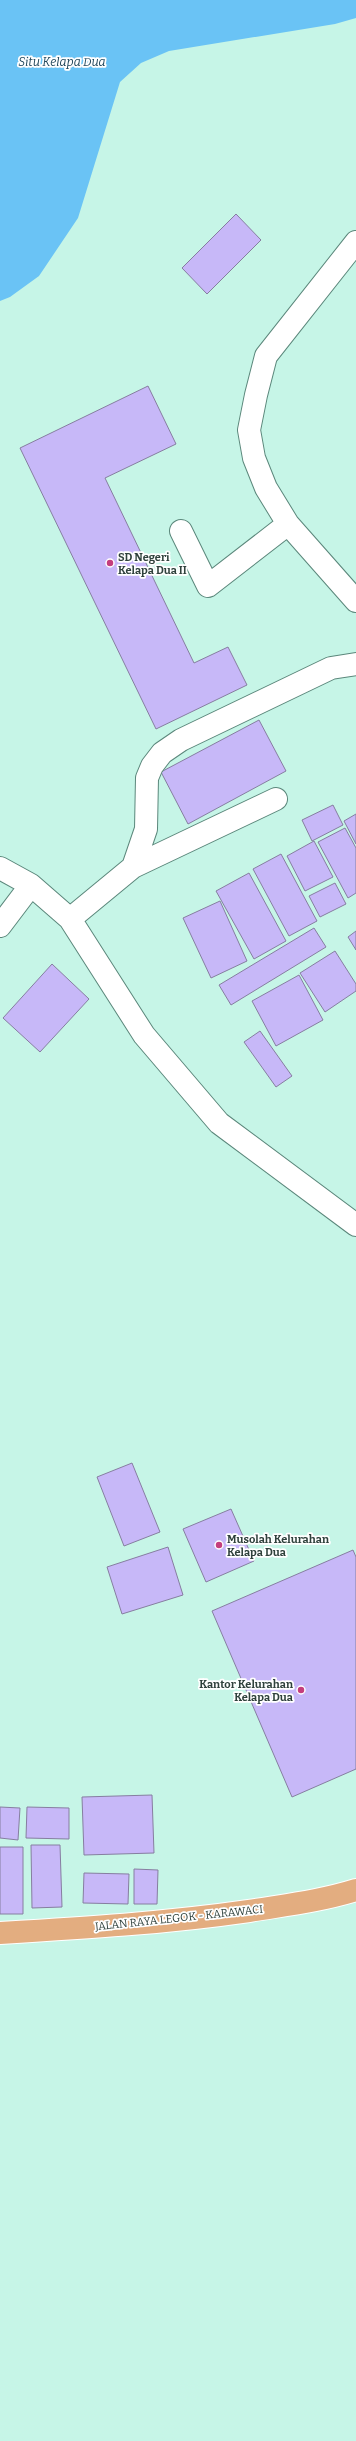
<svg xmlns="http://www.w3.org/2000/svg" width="356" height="2441" font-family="Bitter,serif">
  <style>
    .water { fill: #6ac3f5 }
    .building { fill: #c7b8f8; stroke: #867ea0 }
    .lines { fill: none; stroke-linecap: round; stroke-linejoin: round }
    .minor-casing { stroke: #5b877b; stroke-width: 24 }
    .major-casing { stroke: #fff; stroke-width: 24 }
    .minor { stroke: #fff; stroke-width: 22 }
    .major { stroke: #e3ad80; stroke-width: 22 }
    .poi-dot { fill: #c43e7d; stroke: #fff; stroke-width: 1.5 }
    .labels { text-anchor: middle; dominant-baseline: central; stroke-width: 3.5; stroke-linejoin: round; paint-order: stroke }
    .poi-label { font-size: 11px; font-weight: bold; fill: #2f413c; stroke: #fff; text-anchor: start }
    .street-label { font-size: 11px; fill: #2f413c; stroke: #fff }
    .water-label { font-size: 12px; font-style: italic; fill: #21475c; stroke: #fff }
  </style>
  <rect width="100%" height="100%" fill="#c6f5e7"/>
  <!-- water -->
  <path class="water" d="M0,0H356V18L335,24L169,51L141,63L120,82L78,218L39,276L10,297L0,301Z"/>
  <!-- building -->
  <path class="building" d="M236,214L261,240L207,294L182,268Z
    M148,386L176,444L105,478L194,663L228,647L247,685L156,729L20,448Z
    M259,720L286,771L188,824L161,772Z
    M333,805L343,825L312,841L302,820Z
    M356,814V844L344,821Z
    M345,828L356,848V893L348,898L318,842Z
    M314,841L333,877L305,891L287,856Z
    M281,854L317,921L289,936L253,869Z
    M249,873L286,941L254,959L216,891Z
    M335,883L346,904L320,917L309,896Z
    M220,901L247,961L211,978L183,918Z
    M314,928L326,947L231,1005L219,985Z
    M356,931V950L348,937Z
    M335,951L356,984V991L325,1012L300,973Z
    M52,964L89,999L40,1052L3,1018Z
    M299,975L323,1020L276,1046L252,1001Z
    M260,1031L292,1076L276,1087L244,1042Z
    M132,1463L160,1532L124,1546L97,1477Z
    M231,1509L254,1561L206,1582L183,1529Z
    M168,1547L183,1595L122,1614L107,1567Z
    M353,1550L356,1557V1769L292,1797L212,1611Z
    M152,1795L154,1853L84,1855L82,1797Z
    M0,1807L20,1808L18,1840L0,1838Z
    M27,1807L69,1808V1839L26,1838Z
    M31,1845H60L62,1907L32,1908Z
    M0,1847H23V1914H0Z
    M134,1869L158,1870L157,1904H134Z
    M84,1873L129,1874L128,1904L83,1903Z"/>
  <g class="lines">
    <defs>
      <path id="minor" d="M288,524L356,601
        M181,531L208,586L288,524L266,488L254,458L249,430L256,395L266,356L356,242
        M133,867L276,799
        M0,868L31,885L70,919L144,1035L219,1123L356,1225
        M70,919L133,867L146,829L147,778L152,766L162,753L181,740L331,668L356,664
        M0,926L31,885"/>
      <path id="major" d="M0,1933C83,1928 166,1923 249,1911C285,1905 321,1901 356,1890"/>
    </defs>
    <!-- minor casing -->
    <use href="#minor" class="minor-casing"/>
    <!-- major casing -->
    <use href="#major" class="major-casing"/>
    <!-- minor -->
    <use href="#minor" class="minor"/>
    <!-- major -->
    <use href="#major" class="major"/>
  </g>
  <!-- markers -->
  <g class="poi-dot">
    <circle cx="110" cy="563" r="4"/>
    <circle cx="219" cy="1545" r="4"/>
    <circle cx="301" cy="1690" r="4"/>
  </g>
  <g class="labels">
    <!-- poi labels -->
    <g class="poi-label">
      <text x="118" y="557">SD Negeri<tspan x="118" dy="13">Kelapa Dua II</tspan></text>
      <text x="227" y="1539">Musolah Kelurahan<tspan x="227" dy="13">Kelapa Dua</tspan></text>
      <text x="293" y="1684" text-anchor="end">Kantor Kelurahan<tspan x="293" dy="13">Kelapa Dua</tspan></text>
    </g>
    <!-- street labels -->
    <g class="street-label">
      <text transform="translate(179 1918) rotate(-6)">JALAN RAYA LEGOK - KARAWACI</text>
    </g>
    <!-- water labels -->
    <g class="water-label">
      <text x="62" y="62">Situ Kelapa Dua</text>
    </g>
  </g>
</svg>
